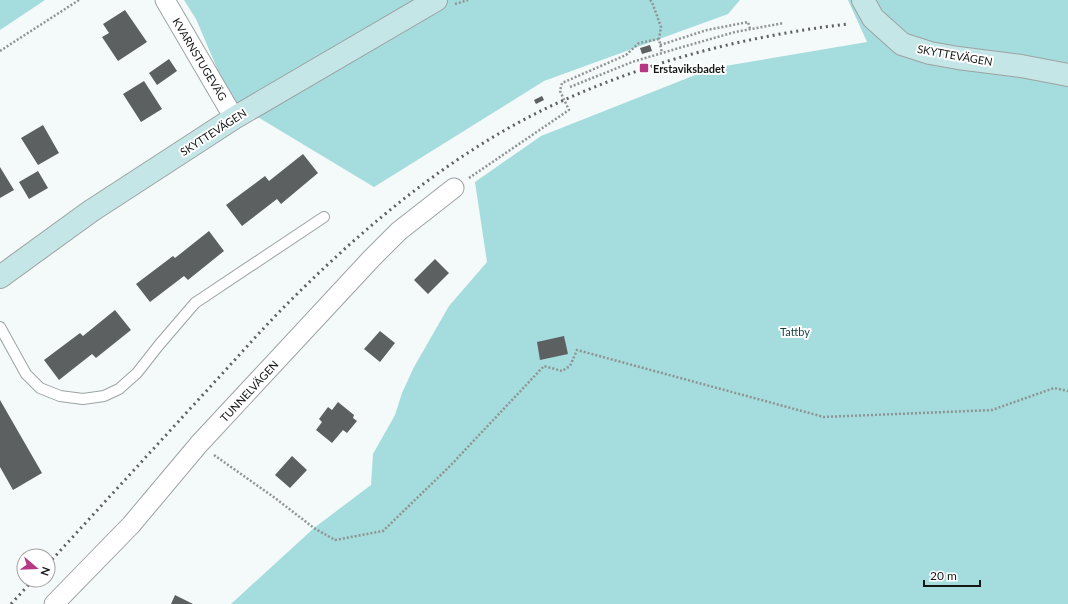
<svg xmlns="http://www.w3.org/2000/svg" width="1068" height="604" font-family="Lato,sans-serif">
  <style>
    .green { fill: #a5dcdd }
    .building { fill: #5c6060 }
    .lines { fill: none; stroke-linecap: round; stroke-linejoin: round }
    .lane-casing { stroke: #9da2a2; stroke-width: 12 }
    .street-casing { stroke: #9da2a2; stroke-width: 21 }
    .secondary-casing { stroke: #9da2a2; stroke-width: 24 }
    .path { stroke: #909393; stroke-width: 2.5; stroke-dasharray: 2 2; stroke-linecap: butt }
    .lane { stroke: #fff; stroke-width: 10 }
    .street { stroke: #fff; stroke-width: 19 }
    .secondary { stroke: #c4e6e6; stroke-width: 22 }
    .rail { stroke: #5e6060; stroke-width: 3; stroke-dasharray: 2 4; stroke-linecap: butt }
    .poi-dot { fill: #b63885; stroke: #fff; stroke-width: 1.5 }
    .labels { text-anchor: middle; dominant-baseline: central; stroke-width: 4; stroke-linejoin: round; paint-order: stroke }
    .street-label { font-size: 11px; fill: #161717; stroke: #fff }
    .poi-label { font-size: 11px; font-weight: bold; fill: #161717; stroke: #fff; text-anchor: start }
    .park-label { font-size: 11px; fill: #143f40; stroke: #fff }
  </style>
  <rect width="100%" height="100%" fill="#f4f9f9"/>
  <!-- green -->
  <path class="green" d="M0,0H45L0,30Z
    M184,0H740L728,14L544,81L374,187L231,101L196,19Z
    M848,0H1068V604H231L314,528L371,485L373,454L395,415L402,393L414,367L449,306L487,262L475,182L541,136L713,68L867,42Z"/>
  <!-- building -->
  <path class="building" d="M125,10L147,42L118,61L102,37L109,33L103,24Z
    M650,45L652,51L642,54L640,48Z
    M169,59L177,71L157,85L149,73Z
    M144,81L162,109L141,122L123,94Z
    M542,96L544,100L536,104L534,100Z
    M43,125L59,153L38,165L21,138Z
    M303,154L318,173L281,204L277,199L242,226L226,205L265,176L269,181Z
    M0,167L14,190L0,198Z
    M38,171L48,188L29,199L19,182Z
    M209,231L224,251L188,280L184,276L150,302L136,284L173,256L175,258Z
    M435,259L449,273L428,294L414,280Z
    M115,310L131,330L96,358L92,354L59,380L44,360L80,333L83,336Z
    M380,331L395,343L380,362L364,349Z
    M564,336L568,354L540,360L537,342Z
    M0,400L42,473L13,490L0,467Z
    M338,402L354,415L353,418L357,421L347,433L343,430L332,443L316,430L322,422L319,419L328,407L332,410Z
    M292,456L307,470L290,488L275,475Z
    M175,595L193,604H171Z"/>
  <g class="lines">
    <defs>
      <path id="lane" d="M0,327L26,374L40,388L60,396L83,399L104,396L119,389L137,373L159,345L195,303L324,217"/>
      <path id="street" d="M165,0L234,118
        M54,604L131,525L199,444L371,259L399,231L454,188"/>
      <path id="secondary" d="M863,0L873,18L902,44L930,53L958,58L1021,66L1068,75
        M0,277L91,211L234,118L436,0"/>
    </defs>
    <!-- lane casing -->
    <use href="#lane" class="lane-casing"/>
    <!-- street casing -->
    <use href="#street" class="street-casing"/>
    <!-- secondary casing -->
    <use href="#secondary" class="secondary-casing"/>
    <!-- path -->
    <path class="path" d="M650,0L652,2L661,27L659,39L662,53
      M455,4L468,0
      M660,45L707,30L748,22L750,29
      M0,51L79,0
      M570,87L632,62L679,48L735,32L784,23
      M469,178L569,110L560,91L562,83L626,55L639,43L659,39
      M214,455L275,498L314,528L335,540L383,531L450,466L544,366L562,371L570,366L577,350L824,417L992,410L1054,388L1068,391"/>
    <!-- lane -->
    <use href="#lane" class="lane"/>
    <!-- street -->
    <use href="#street" class="street"/>
    <!-- secondary -->
    <use href="#secondary" class="secondary"/>
    <!-- rail -->
    <path class="rail" d="M48,564C102,505 156,446 210,387C236,359 261,330 288,303C369,222 459,147 564,100C656,59 748,36 847,24
      M11,604L33,580"/>
  </g>
  <!-- markers -->
  <rect class="poi-dot" x="639" y="63" width="10" height="10" rx="2"/>
  <g class="labels">
    <!-- street labels -->
    <g class="street-label">
      <text transform="translate(955 55) rotate(10)">SKYTTEVÄGEN</text>
      <text transform="translate(200 59) rotate(59)">KVARNSTUGEVÄG</text>
      <text transform="translate(213 132) rotate(-33)">SKYTTEVÄGEN</text>
      <text transform="translate(249 391) rotate(-47)">TUNNELVÄGEN</text>
    </g>
    <!-- poi labels -->
    <g class="poi-label">
      <text x="653" y="68">Erstaviksbadet</text>
    </g>
    <!-- park labels -->
    <g class="park-label">
      <text x="795" y="331">Tattby</text>
    </g>
  </g>
  <!-- north arrow -->
  <g transform="translate(36 568) rotate(109)"><circle r="19" fill="#ffffff" stroke="#a2a2a2"/>
  <path d="M0-3L7 15L0 10L-7 15Z" fill="#b63885"/>
  <text y="-6" font-size="11" font-weight="bold" text-anchor="middle" fill="#161717">N</text>
  </g>
  <!-- scale -->
  <path d="M924 580v6h56v-6" fill="none" stroke="#161717" stroke-width="2"/>
  <text x="930" y="580" font-size="12" fill="#161717" stroke="#ffffff" stroke-width="3" paint-order="stroke">20 m</text>
</svg>
